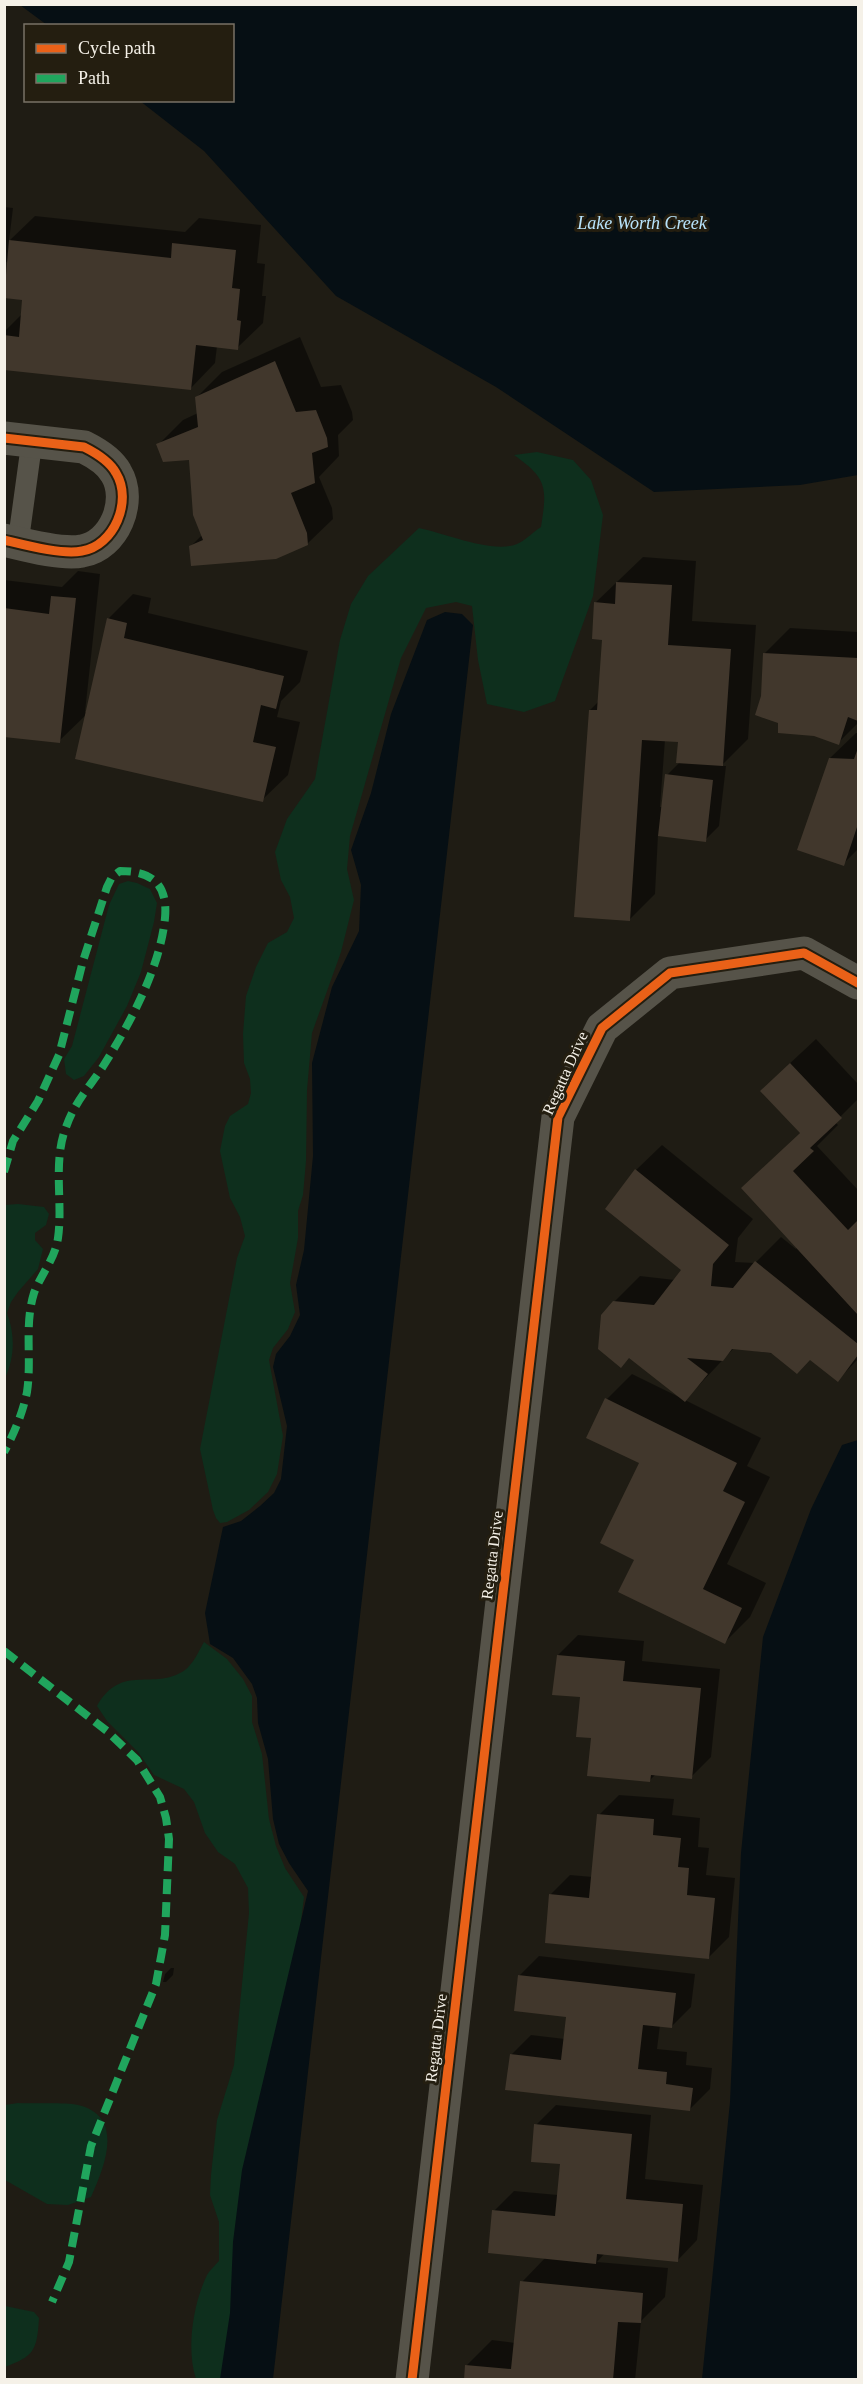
<svg xmlns="http://www.w3.org/2000/svg" width="863" height="2384" font-family="'Times New Roman',serif">
  <style>
    .green { fill: #0e2f1d }
    .water { fill: #060f14 }
    .shadow { fill: #0007; fill-rule: evenodd }
    .building { fill: #41372c }
    .lines { fill: none; stroke-linecap: round; stroke-linejoin: round }
    .service { stroke: #565349; stroke-width: 21 }
    .minor { stroke: #565349; stroke-width: 33 }
    .quiet { stroke: #20a55d; stroke-width: 8; stroke-dasharray: 15 8; stroke-linecap: butt }
    .cycleway-casing { stroke: #241e10; stroke-width: 13 }
    .cycleway { stroke: #ea6118; stroke-width: 9 }
    .labels { text-anchor: middle; dominant-baseline: central; stroke-width: 6; stroke-linejoin: round; paint-order: stroke }
    .street-label { font-size: 16px; fill: #f5f1e8; stroke: #241e10 }
    .water-label { font-size: 18px; font-style: italic; fill: #b8e3fb; stroke: #241e10 }
  </style>
  <rect width="100%" height="100%" fill="#1f1c14"/>
  <!-- green -->
  <path class="green" d="M537,452L573,460L591,480L603,515L593,596L555,701L524,712L487,704L478,660L472,606L456,602L426,608L401,658L350,836L347,869L354,900L341,952L312,1033L307,1090L306,1161L303,1195L298,1211V1238L290,1283L295,1312L288,1329L273,1348L269,1360L283,1436L277,1474L268,1492L249,1510L227,1522L220,1523L216,1518L213,1510L200,1449L237,1258L245,1236L240,1217L230,1198L220,1151L225,1126L230,1116L248,1104L251,1093L250,1079L244,1063L243,1034L246,996L256,967L268,943L287,932L294,918L290,897L281,880L275,852L287,819L315,779L340,640L351,604L368,576L419,528C445,533 492,554 517,544C525,541 533,532 541,527C547,488 548,479 514,455Z
    M128,881L137,883L150,889L157,903L154,922L141,972L127,1006L99,1057L84,1076L74,1080L66,1074L64,1059L72,1046L109,905L119,884Z
    M18,1204L44,1207L49,1214L46,1225L35,1233V1240L43,1249L38,1269L18,1292L11,1302L7,1313C15,1334 15,1357 5,1378V1205Z
    M204,1642L227,1659L243,1679L252,1696V1722L262,1754L269,1819L276,1846L285,1868L304,1897L297,1954L227,2379H196C186,2349 193,2304 207,2275C210,2270 215,2265 219,2261V2222L210,2195L211,2175L217,2120L234,2065L249,1913L248,1888L235,1864L218,1852L205,1833L194,1802L184,1789L154,1775L138,1752L107,1721L97,1706C122,1662 153,1692 185,1670C193,1664 199,1651 204,1642Z
    M18,2103C34,2104 65,2102 78,2105C125,2116 105,2166 91,2197L68,2205L47,2204L5,2180V2105Z
    M5,2306L34,2312L39,2318C37,2351 34,2356 5,2367Z"/>
  <!-- water -->
  <path class="water" d="M20,5H858V475L800,485L654,492L496,387L336,296L204,151L140,101L232,100V26L47,25Z
    M445,612L462,614L473,625L273,2379H220L230,2313L233,2242L242,2170L308,1891L289,1863L279,1844L273,1819L268,1759L258,1723L257,1698L252,1684L233,1658L210,1644L205,1613L223,1527L241,1521L260,1506L274,1493L281,1479L287,1426L273,1367L276,1354L290,1336L300,1315L296,1285L304,1250L313,1156L312,1063L332,987L359,931L361,885L351,850L371,793L391,714L427,620Z
    M858,1440V2379H702L730,2102L741,1853L763,1637L811,1509L842,1445Z"/>
  <!-- shadow -->
  <path class="shadow" d="M4,207L13,208L9,241L35,216L185,232L199,218L261,225L257,263L265,264L262,296H266L263,323L237,348L217,346L215,363L190,389L4,368V332L22,314L24,299L4,297L8,261L4,264Z
    M300,337L321,387L341,385L352,412L353,420L338,435L339,456L319,477L332,508L333,519L307,544L191,546L203,534L190,458L158,445L183,420L198,413L197,397L222,372Z
    M643,557L696,561L692,621L756,625L748,739L721,766H726L719,826L705,840L658,835L655,894L629,920L590,710L599,701L604,639L595,603ZM665,740H679L680,762L667,775L663,807H660Z
    M78,571L100,574L85,712L87,713L108,619L133,594L151,598L148,613L308,651L300,682L281,701L277,717L300,722L288,775L262,800L87,714L59,741L4,735V580L62,587Z
    M790,628L858,632V723L838,743L779,722L763,697L765,653Z
    M856,733H858V849L843,864L830,758Z
    M816,1039L858,1084V1099L835,1122L838,1125L817,1146L858,1190V1359L838,1380L811,1359L734,1348L685,1400L761,1438L747,1466L770,1477L727,1564L766,1583L750,1617L725,1642L636,1559L641,1463L607,1399L632,1374L679,1397L614,1302L640,1276L675,1280L683,1270L636,1170L662,1145L753,1219L738,1238L735,1262L755,1263L781,1237L796,1249L797,1247L743,1188L801,1132L787,1066Z
    M578,1635L644,1641L642,1661L720,1669L711,1757L691,1777L656,1774L650,1780L593,1737L581,1696L558,1655Z
    M619,1795L674,1799L672,1815L700,1818L698,1847L709,1848L706,1875L735,1878L729,1937L709,1957L550,1895L570,1875L593,1877L599,1815Z
    M539,1956L695,1974L691,2007L671,2027L660,2025L657,2049L687,2052L686,2065L712,2068L710,2089L690,2109L511,2055L531,2035L565,2039L568,2016L519,1976Z
    M171,1968H174L173,1975L166,1982H163L165,1974Z
    M556,2105L651,2115L645,2179L703,2185L697,2240L677,2261L605,2253L597,2262L668,2268L665,2297L641,2321L635,2380H465L466,2366L492,2340L515,2343L522,2282L546,2257L494,2211L514,2191L558,2195L561,2163L536,2125Z"/>
  <!-- building -->
  <path class="building" d="M9,240L171,258L172,243L236,250L232,288L240,289L237,320L241,321L238,350L196,345L191,390L4,370V335L19,337L22,300L4,298Z
    M275,361L296,412L316,410L327,438L328,447L312,453L315,483L291,493L307,533L308,545L276,559L191,566L189,546L203,540L193,515L189,460L163,462L156,444L198,427L195,397Z
    M616,582L672,585L668,645L731,649L723,766L676,763L678,742L642,740L630,921L574,917L589,710H597L602,640L592,639L594,602L615,604Z
    M51,596L76,598L60,743L4,737V608L49,614Z
    M107,618L127,623L124,638L284,676L276,709L261,705L253,742L276,747L263,802L75,759Z
    M763,653L858,658V721L848,717L839,745L814,736L778,733V723L755,715L761,696Z
    M858,748V824L844,866L797,850L829,758L854,759Z
    M665,774L713,780L706,842L658,836Z
    M790,1063L842,1118L810,1148L814,1151L793,1171L848,1230L858,1220V1315L741,1188L800,1133L760,1091Z
    M635,1169L729,1245L713,1264L711,1286L733,1288L755,1261L858,1344V1355L838,1382L810,1360L797,1374L771,1353L732,1349L723,1361L687,1358L708,1374L685,1402L629,1358L621,1368L598,1349L601,1315L613,1301L654,1305L681,1270L605,1209Z
    M605,1398L737,1463L723,1491L745,1502L703,1589L742,1608L725,1644L618,1592L634,1560L600,1543L639,1463L586,1438Z
    M557,1655L625,1661L623,1681L701,1688L692,1779L651,1775L650,1782L587,1776L591,1738L576,1737L580,1697L552,1695Z
    M597,1814L654,1819L653,1835L681,1838L678,1867L689,1868L687,1895L715,1898L709,1959L545,1943L549,1894L589,1898Z
    M518,1975L676,1993L672,2028L643,2025L638,2069L667,2072L666,2084L693,2088L690,2111L505,2090L510,2054L561,2060L566,2017L514,2011Z
    M534,2124L632,2134L626,2199L683,2204L678,2262L597,2254L596,2264L488,2253L492,2210L555,2216L560,2164L531,2162Z
    M520,2281L643,2293L641,2323L618,2322L613,2380H464L465,2365L511,2369Z"/>
  <g class="lines">
    <!-- service -->
    <path class="service" d="M18,543L32,441"/>
    <!-- minor -->
    <path class="minor" d="M4,438L84,447C96,453 110,462 116,473C133,501 114,546 82,551C62,555 25,545 4,540
      M412,2380L558,1117L602,1028L670,973L804,953L858,983"/>
    <!-- quiet -->
    <path class="quiet" d="M4,1172L13,1141L38,1101L59,1055L83,961L107,887L112,877L120,871C152,871 168,884 165,918C160,969 129,1025 102,1068C87,1090 74,1103 65,1130C53,1164 63,1203 58,1238C55,1259 41,1274 34,1293C24,1325 32,1359 27,1392C23,1412 14,1434 4,1452
      M4,1651L107,1731L137,1760L160,1797L166,1818L169,1839L165,1935L156,1984L91,2146L69,2262L52,2302"/>
    <defs>
      <path id="cycleway" d="M4,438L84,447C96,453 110,462 116,473C133,501 114,546 82,551C62,555 25,545 4,540
        M412,2380L558,1117L602,1028L670,973L804,953L858,983"/>
    </defs>
    <!-- cycleway casing -->
    <use href="#cycleway" class="cycleway-casing"/>
    <!-- cycleway -->
    <use href="#cycleway" class="cycleway"/>
  </g>
  <g class="labels">
    <!-- street labels -->
    <g class="street-label">
      <text transform="translate(565 1073) rotate(-66)">Regatta Drive</text>
      <text transform="translate(492 1555) rotate(-83)">Regatta Drive</text>
      <text transform="translate(436 2038) rotate(-83)">Regatta Drive</text>
    </g>
    <!-- water labels -->
    <g class="water-label">
      <text x="642" y="223">Lake Worth Creek</text>
    </g>
  </g>
  <!-- border -->
  <rect width="863" height="2384" fill="none" stroke="#f5f1e8" stroke-width="12"/>
  <!-- legend -->
  <rect x="24" y="24" width="210" height="78" fill="#241e10" stroke="#787266" stroke-width="1.5"/>
  <rect x="36" y="44" width="30" height="9" fill="#ea6118" stroke="#787266" stroke-width="1.5"/>
  <text x="78" y="54" font-size="18" fill="#f5f1e8">Cycle path</text>
  <rect x="36" y="74" width="30" height="9" fill="#20a55d" stroke="#787266" stroke-width="1.5"/>
  <text x="78" y="84" font-size="18" fill="#f5f1e8">Path</text>
</svg>
